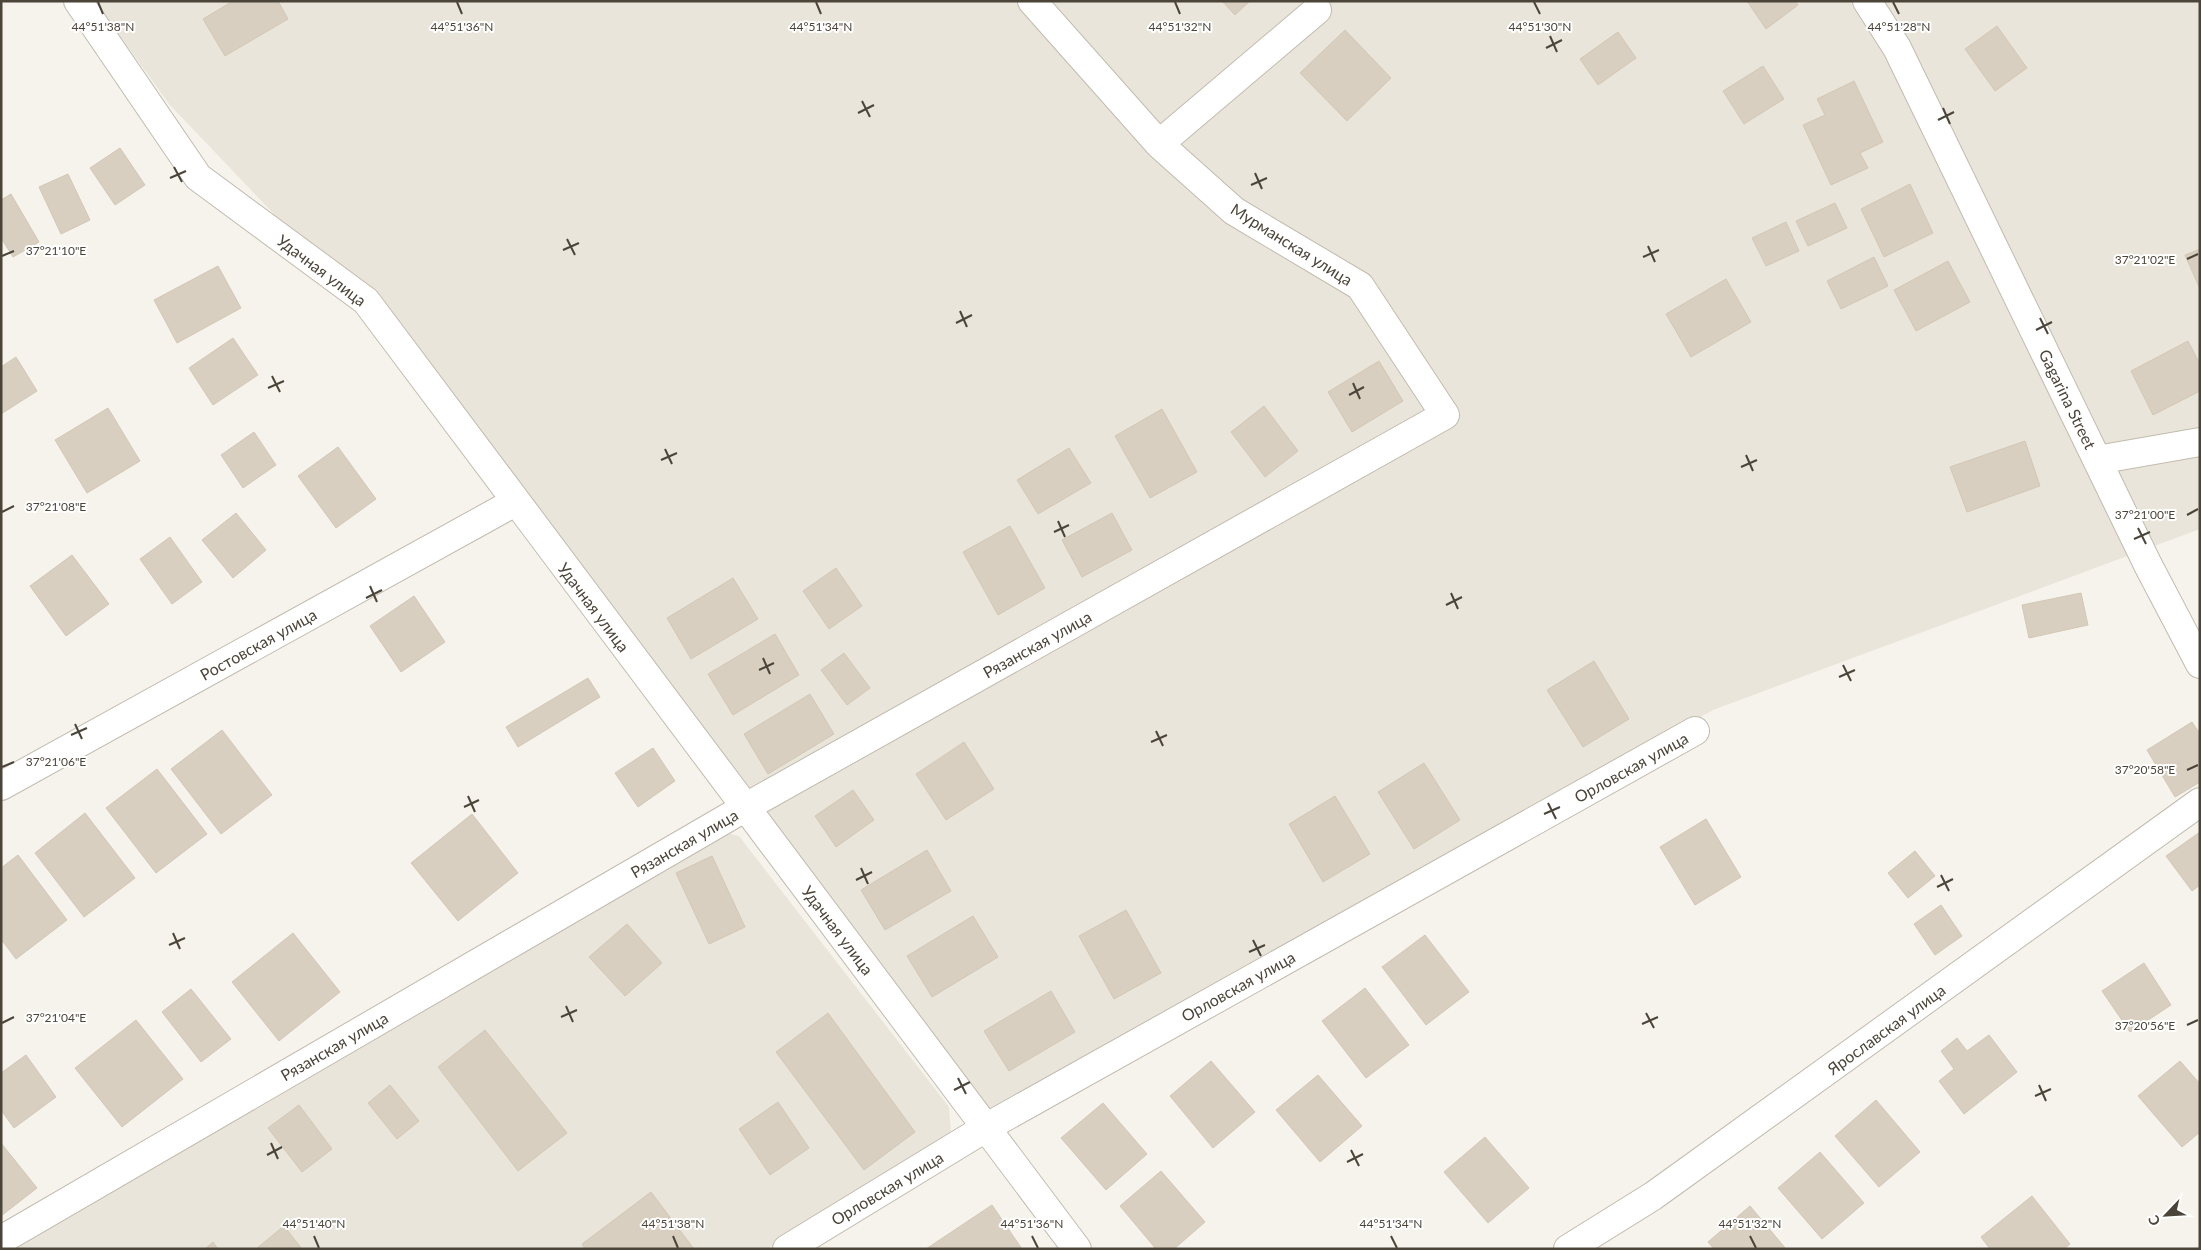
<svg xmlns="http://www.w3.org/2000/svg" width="2201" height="1250" font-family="Lato,sans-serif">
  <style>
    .residential { fill: #eae5da }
    .building { fill: #d8cfc1; stroke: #d3c7b4 }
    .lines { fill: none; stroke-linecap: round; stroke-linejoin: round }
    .minor-casing { stroke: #c2bbae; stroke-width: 30 }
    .minor { stroke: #fff; stroke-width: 28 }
    .ticks { fill: none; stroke: #4b4439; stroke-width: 2 }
    .labels { text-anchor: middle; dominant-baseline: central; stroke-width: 4; stroke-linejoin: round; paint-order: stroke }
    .street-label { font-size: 16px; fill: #4b4439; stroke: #fff }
    .ticks-label { font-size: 12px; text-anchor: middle; fill: #4b4439; stroke: #fff; stroke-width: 4; stroke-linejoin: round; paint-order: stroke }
  </style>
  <rect width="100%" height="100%" fill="#f6f3ec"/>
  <!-- residential -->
  <path class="residential" d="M95,1H2200V529L1713,710L992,1113L455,404L169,104Z
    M718,831L739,836L949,1107L951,1133L767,1249H6Z"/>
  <!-- building -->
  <path class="building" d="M233,1H278L288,19L225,56L203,19Z
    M1222,1H1250L1235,15Z
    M1747,1H1795L1798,5L1766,29Z
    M1997,26L2027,68L1995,91L1965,49Z
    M1345,30L1391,78L1347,121L1300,73Z
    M1618,32L1636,58L1598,85L1580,59Z
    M1763,66L1784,99L1744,124L1723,91Z
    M1854,81L1883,142L1860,153L1868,168L1831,185L1803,125L1825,115L1817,99Z
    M120,148L145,185L115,205L90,168Z
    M68,174L90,220L61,234L39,187Z
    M1910,184L1933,233L1884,257L1861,209Z
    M11,194L39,242L13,257L1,238V200Z
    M1835,203L1847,228L1808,246L1796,221Z
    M1786,222L1799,251L1766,266L1752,238Z
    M2200,249V289L2185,255Z
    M1874,257L1888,286L1841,309L1827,281Z
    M1948,261L1970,302L1916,331L1894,290Z
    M218,266L241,308L177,343L154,300Z
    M1726,279L1751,322L1691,357L1666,314Z
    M233,338L258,375L213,405L189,368Z
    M2188,341L2200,364V391L2153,415L2131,371Z
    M16,357L37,391L1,414V367Z
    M1379,361L1403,401L1352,432L1328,392Z
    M1264,406L1298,451L1265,477L1231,432Z
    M108,408L140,461L87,493L55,440Z
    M1162,409L1197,472L1150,498L1115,436Z
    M254,432L276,465L243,488L221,455Z
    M2025,441L2040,486L1967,512L1950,467Z
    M338,447L376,499L336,528L298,476Z
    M1069,448L1091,483L1038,514L1017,480Z
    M236,513L266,550L233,578L202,540Z
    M1112,513L1132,550L1082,577L1062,540Z
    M1010,526L1045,588L998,615L963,552Z
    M170,537L202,582L172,604L140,559Z
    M72,555L109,604L66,636L30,586Z
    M836,568L862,606L829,629L803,591Z
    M733,578L758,619L691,659L667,618Z
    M2081,593L2088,625L2029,638L2022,605Z
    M414,596L445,642L401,672L370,626Z
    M775,634L799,675L733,715L708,674Z
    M844,653L870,688L847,705L821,670Z
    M1594,661L1629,719L1583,747L1547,690Z
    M588,678L600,697L518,747L506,727Z
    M810,694L834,734L768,774L744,734Z
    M2192,722L2200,734V782L2175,797L2147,750Z
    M222,730L272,795L221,834L171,769Z
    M964,742L994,789L946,820L916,774Z
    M653,748L675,781L638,807L615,773Z
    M1424,763L1460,820L1414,849L1378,792Z
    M157,769L207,834L156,873L106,808Z
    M853,790L874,820L836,847L815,816Z
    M1335,796L1370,854L1323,882L1289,824Z
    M85,813L135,878L84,917L35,853Z
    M472,814L518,873L458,921L411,863Z
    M1706,819L1741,877L1695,905L1660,847Z
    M2200,832V885L2192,891L2166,856Z
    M927,850L951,891L885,930L861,890Z
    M1915,851L1935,876L1908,898L1888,873Z
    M18,855L67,920L16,959L1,939V868Z
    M712,856L745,927L709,944L676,873Z
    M1941,905L1962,936L1935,955L1914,924Z
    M1126,910L1161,973L1114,999L1079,936Z
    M973,916L998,957L932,997L907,956Z
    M627,924L662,963L625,996L589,957Z
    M293,933L340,992L279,1041L232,982Z
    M1425,935L1469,992L1426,1025L1382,967Z
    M2144,963L2171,1005L2130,1032L2102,991Z
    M1365,988L1409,1045L1366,1078L1322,1021Z
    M191,989L231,1039L201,1062L162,1012Z
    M1051,991L1075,1032L1009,1071L984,1031Z
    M828,1013L915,1132L864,1170L776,1052Z
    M136,1020L183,1079L122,1127L75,1068Z
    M485,1030L567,1133L518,1171L438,1067Z
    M1989,1035L2017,1072L1964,1114L1939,1081L1954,1069L1941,1051L1957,1038L1967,1051Z
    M26,1055L56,1097L14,1128L1,1110V1073Z
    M1211,1061L1255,1112L1213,1148L1170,1096Z
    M2180,1061L2200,1084V1132L2182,1147L2138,1096Z
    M1318,1075L1362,1126L1320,1162L1276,1110Z
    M390,1085L419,1121L397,1139L368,1103Z
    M1876,1100L1920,1152L1879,1187L1835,1136Z
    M778,1102L809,1148L770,1175L739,1129Z
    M1103,1103L1147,1154L1106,1190L1061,1138Z
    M299,1105L332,1149L302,1172L268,1128Z
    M1485,1137L1529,1188L1488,1223L1444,1172Z
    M1,1143L37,1188L1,1216Z
    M1820,1152L1864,1203L1822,1239L1778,1188Z
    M1161,1171L1205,1222L1174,1249H1156L1120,1206Z
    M651,1192L694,1249H585L582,1244Z
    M2032,1196L2070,1244L2064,1249H1990L1981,1237Z
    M992,1205L1022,1249H926Z
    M1750,1206L1786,1249H1714L1708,1242Z
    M284,1226L302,1249H256Z
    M213,1242L218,1249H205Z"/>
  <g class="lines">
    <defs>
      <path id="minor" d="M78,1L198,177L366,301L1077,1249
        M1867,1L1897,48L2148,565L2200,664
        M1159,144L1317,10
        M2097,460L2200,442
        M1,786L515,502
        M1,1240L746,807L1445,415L1360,286L1234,211L1159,144L1032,1
        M787,1249L987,1127L1695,731
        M1568,1249L1653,1196L2200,802"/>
    </defs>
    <!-- minor casing -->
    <use href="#minor" class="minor-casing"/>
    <!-- minor -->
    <use href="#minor" class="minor"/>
  </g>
  <!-- ticks -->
  <path class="ticks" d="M98,2L103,14M457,2L462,14M816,2L821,14M1175,2L1180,14M1534,2L1540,14M1893,2L1899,14M1550,36L1557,52M1546,48L1562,40M862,101L870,117M1943,108L1950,124M858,113L874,105M1938,120L1954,112M174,167L182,182M1255,173L1262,189M170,178L186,171M1251,185L1267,178M567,239L575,255M1648,246L1655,262M563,250L579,243M2,256L14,251M1643,257L1659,250M2187,259L2198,254M960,311L967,327M2040,318L2048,334M956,323L972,315M2036,330L2052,322M272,376L280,392M1353,383L1360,399M268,388L284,381M1349,395L1364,387M665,449L672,464M1746,455L1753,471M661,460L677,453M1741,467L1757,460M2,512L14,506M2187,515L2198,509M1058,521L1065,537M2138,528L2146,544M1054,532L1069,525M2134,539L2150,532M370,586L377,602M1451,593L1458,609M366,598L382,590M1446,605L1462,597M763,658L770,674M1843,665L1851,681M759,670L774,663M1839,677L1855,670M75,724L82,739M1156,731L1163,746M71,735L87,728M1151,742L1167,735M2,767L14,762M2187,770L2198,765M468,796L475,812M1548,803L1556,819M464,807L479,800M1544,814L1560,807M861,868L868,884M1941,875L1949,891M856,880L872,872M1937,887L1953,879M173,933L180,949M1253,940L1261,956M169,945L185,938M1249,952L1265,945M566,1006L573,1022M1646,1013L1654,1028M561,1017L577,1010M2,1023L14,1017M1642,1024L1658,1017M2187,1025L2198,1020M958,1078L966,1094M2039,1085L2046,1101M954,1090L970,1082M2035,1096L2051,1089M271,1143L278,1159M1351,1150L1359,1166M267,1155L282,1147M1347,1162L1363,1154M314,1236L319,1248M673,1236L678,1248M1032,1236L1038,1248M1391,1236L1397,1248M1750,1236L1756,1248"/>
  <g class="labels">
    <!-- street labels -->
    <g class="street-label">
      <text transform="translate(1292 244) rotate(32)">Мурманская улица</text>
      <text transform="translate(322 270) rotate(37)">Удачная улица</text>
      <text transform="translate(2068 399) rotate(64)">Gagarina Street</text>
      <text transform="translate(594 607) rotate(53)">Удачная улица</text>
      <text transform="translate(258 644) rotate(-29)">Ростовская улица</text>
      <text transform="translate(1037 644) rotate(-29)">Рязанская улица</text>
      <text transform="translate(1631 767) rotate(-29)">Орловская улица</text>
      <text transform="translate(684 843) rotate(-30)">Рязанская улица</text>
      <text transform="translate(838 930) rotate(53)">Удачная улица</text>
      <text transform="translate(1238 986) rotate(-29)">Орловская улица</text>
      <text transform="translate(1886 1029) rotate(-36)">Ярославская улица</text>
      <text transform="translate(334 1046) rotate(-30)">Рязанская улица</text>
      <text transform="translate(887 1188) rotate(-31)">Орловская улица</text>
    </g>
  </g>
  <g class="ticks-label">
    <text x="462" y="31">44°51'36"N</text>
    <text x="821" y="31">44°51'34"N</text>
    <text x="103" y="31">44°51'38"N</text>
    <text x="1180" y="31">44°51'32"N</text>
    <text x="1540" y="31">44°51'30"N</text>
    <text x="1899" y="31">44°51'28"N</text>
    <text x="56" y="255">37°21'10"E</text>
    <text x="2145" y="264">37°21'02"E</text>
    <text x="56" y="511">37°21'08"E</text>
    <text x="2145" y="519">37°21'00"E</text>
    <text x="56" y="766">37°21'06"E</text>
    <text x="2145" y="774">37°20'58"E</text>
    <text x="56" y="1022">37°21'04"E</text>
    <text x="2145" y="1030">37°20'56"E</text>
    <text x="314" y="1228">44°51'40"N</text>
    <text x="673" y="1228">44°51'38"N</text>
    <text x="1032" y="1228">44°51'36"N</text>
    <text x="1391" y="1228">44°51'34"N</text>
    <text x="1750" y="1228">44°51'32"N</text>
  </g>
  <!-- border -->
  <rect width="2201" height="1250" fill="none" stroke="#4b4439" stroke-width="5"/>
  <!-- north arrow -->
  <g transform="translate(2166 1215) rotate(245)" stroke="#ffffff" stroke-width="4" paint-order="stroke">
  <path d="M0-4L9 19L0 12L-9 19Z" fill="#4b4439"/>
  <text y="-8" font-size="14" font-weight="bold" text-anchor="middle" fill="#4b4439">С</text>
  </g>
</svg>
